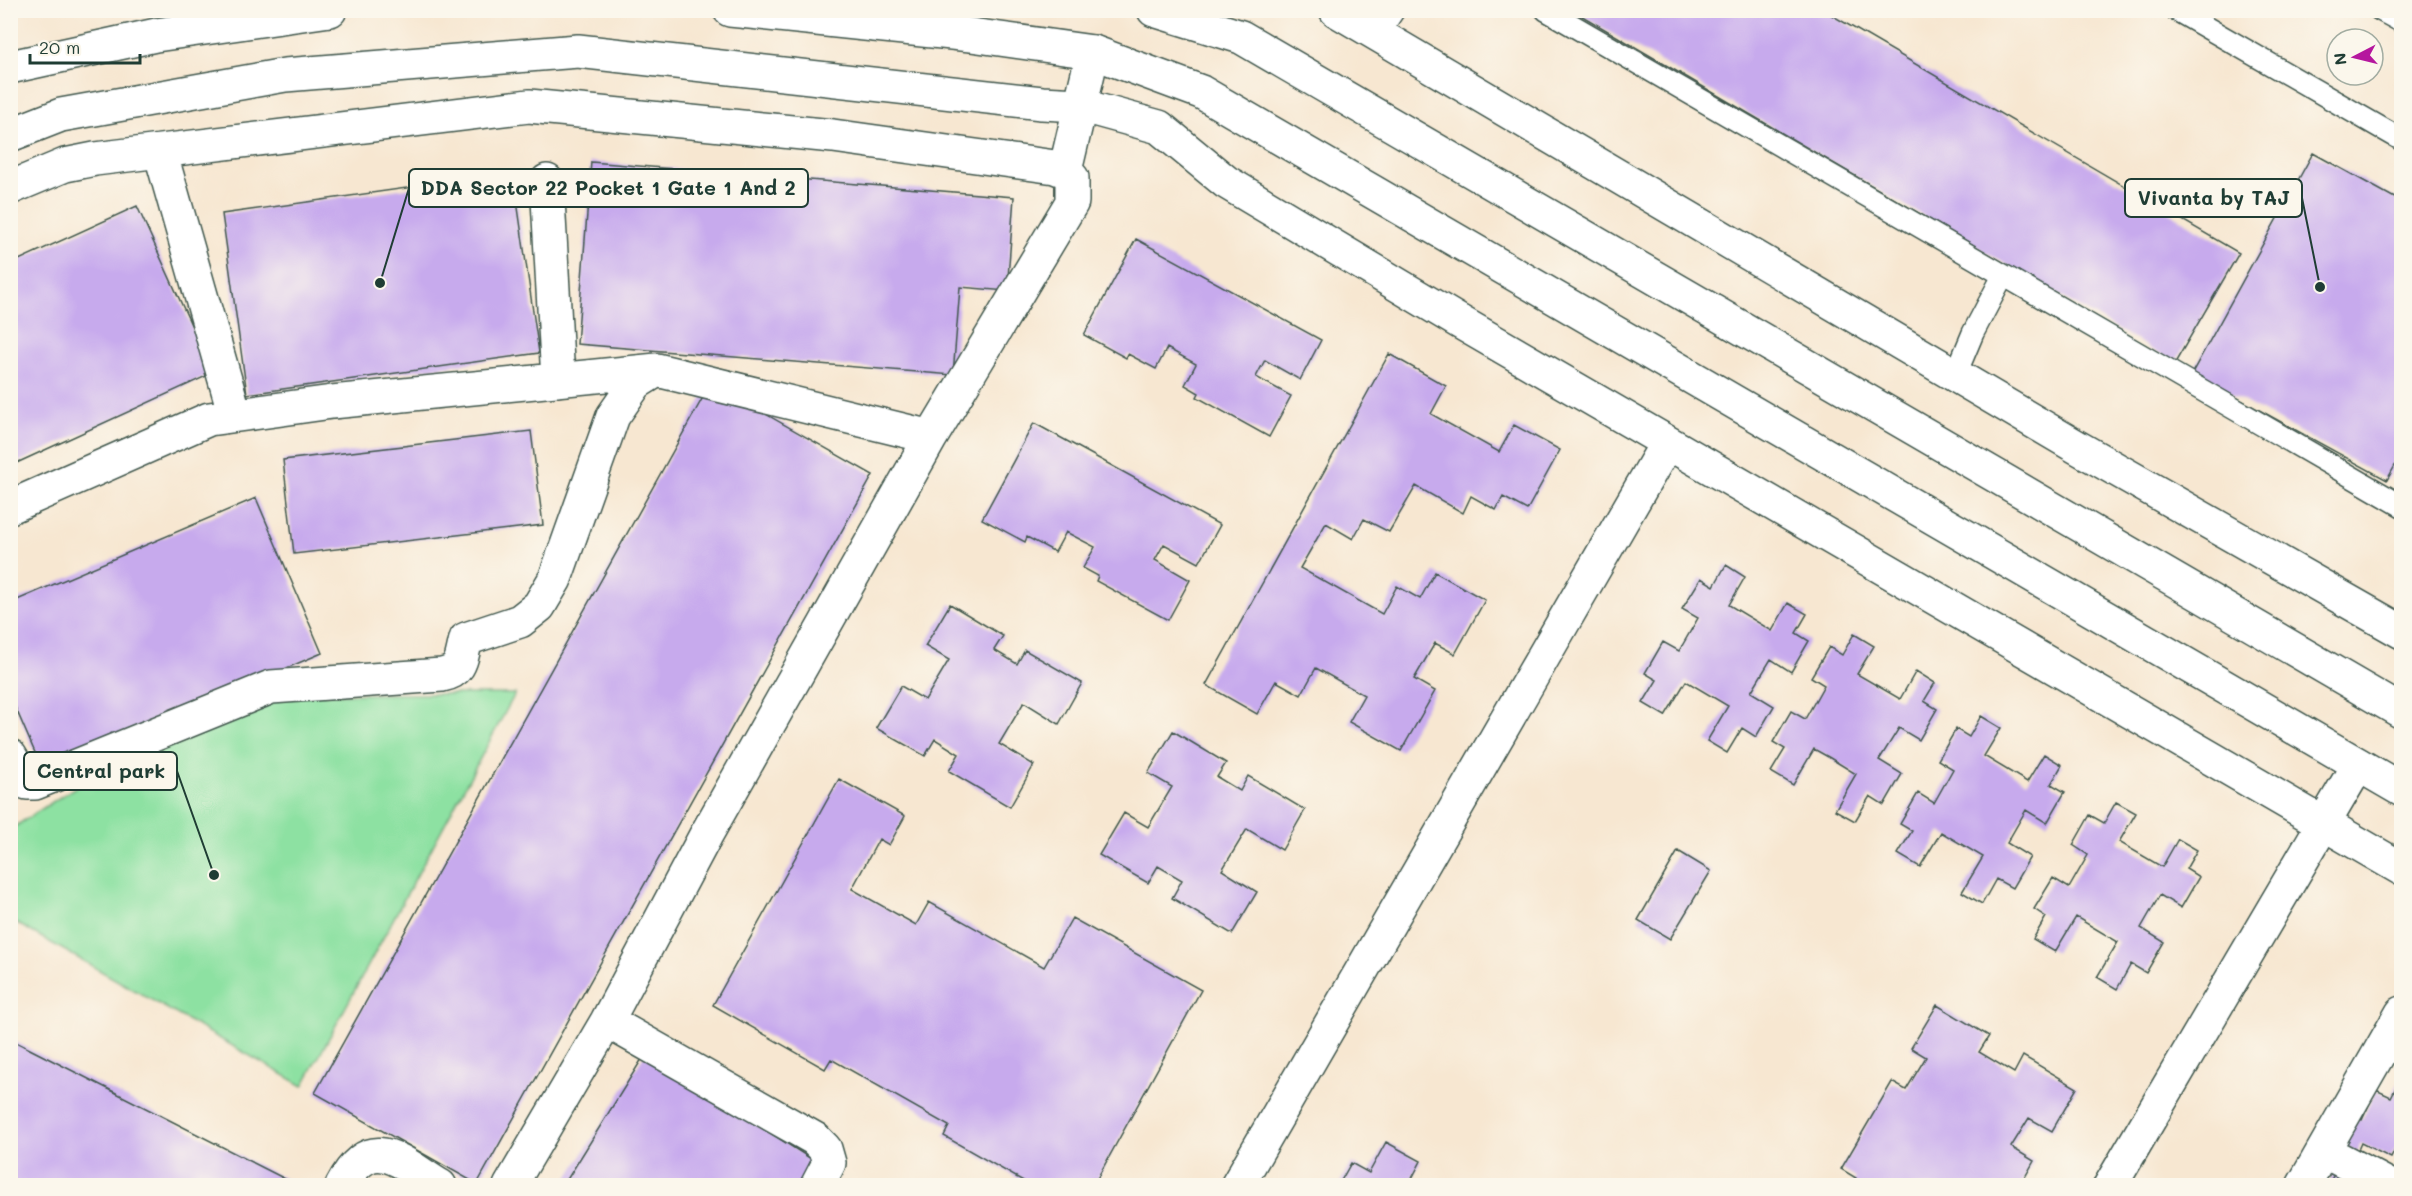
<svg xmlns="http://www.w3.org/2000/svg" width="2412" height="1196" font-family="Mali,sans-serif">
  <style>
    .green { fill: #8de1a2; stroke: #568f6b; stroke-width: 1.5 }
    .building { fill: #c7aaed }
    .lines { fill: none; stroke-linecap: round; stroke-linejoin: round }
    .service-casing { stroke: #3f564c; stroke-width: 24 }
    .minor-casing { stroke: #3f564c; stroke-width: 36 }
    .tertiary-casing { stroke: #3f564c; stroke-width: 36 }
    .secondary-casing { stroke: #3f564c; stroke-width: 36 }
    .service { stroke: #fff; stroke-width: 21 }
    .minor { stroke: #fff; stroke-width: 33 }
    .tertiary { stroke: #fff; stroke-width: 33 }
    .secondary { stroke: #fff; stroke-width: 33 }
    .leader { fill: none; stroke: #1f3d34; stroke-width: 2 }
    .callout-dot { fill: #1f3d34; stroke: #fbf7ec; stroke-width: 2 }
    .callout { fill: #fbf7ec; stroke: #1f3d34; stroke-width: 2 }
    .callout-label { font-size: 20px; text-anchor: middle; font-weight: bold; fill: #1f3d34 }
  </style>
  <rect width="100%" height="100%" fill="#fbf7ec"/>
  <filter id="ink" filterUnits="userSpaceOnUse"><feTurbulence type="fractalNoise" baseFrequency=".0167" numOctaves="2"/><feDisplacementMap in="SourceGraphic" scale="12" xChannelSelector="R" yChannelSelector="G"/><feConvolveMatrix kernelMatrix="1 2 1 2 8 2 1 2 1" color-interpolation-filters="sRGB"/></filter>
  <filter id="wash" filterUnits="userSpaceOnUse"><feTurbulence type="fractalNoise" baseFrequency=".008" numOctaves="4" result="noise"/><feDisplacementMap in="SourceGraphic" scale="24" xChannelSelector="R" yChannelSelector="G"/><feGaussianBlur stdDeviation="1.35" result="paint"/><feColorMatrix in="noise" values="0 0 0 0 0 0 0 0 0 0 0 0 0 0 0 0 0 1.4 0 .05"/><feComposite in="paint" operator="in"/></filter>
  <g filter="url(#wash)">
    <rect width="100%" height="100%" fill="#f7e7d1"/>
    <!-- green -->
    <path class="green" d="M279,694H515L303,1086L11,920V829L80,784Z"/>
    <g id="blocks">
      <!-- building -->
      <path class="building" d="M1572,10H1823L2239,253L2175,363Z
        M2313,153L2402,202V453L2387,480L2192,373Z
        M591,162L1014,197L1007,291L960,287L953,375L577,344Z
        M513,173L539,353L247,394L222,214Z
        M137,206L213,373L10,466V264Z
        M1136,239L1321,340L1300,380L1265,360L1256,377L1291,396L1269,437L1197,397L1199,393L1185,385L1196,364L1167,348L1156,369L1128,354L1126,358L1084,335Z
        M1389,354L1446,386L1431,414L1499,452L1514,425L1560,450L1527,510L1503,497L1496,510L1471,496L1463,513L1416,486L1389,532L1364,519L1353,539L1326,523L1300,568L1382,614L1397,586L1420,599L1435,572L1485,600L1455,654L1435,643L1414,679L1435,691L1401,751L1349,722L1364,695L1316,668L1301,695L1276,681L1257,714L1206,685Z
        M711,383L873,475L477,1184L315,1093Z
        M1034,423L1220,525L1199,563L1164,544L1155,560L1190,580L1168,620L1096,581L1098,576L1083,568L1095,547L1066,532L1055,552L1027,537L1025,542L982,519Z
        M531,431L543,525L294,554L283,460Z
        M256,498L322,653L43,771L10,695V603Z
        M1726,565L1745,577L1729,605L1772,631L1788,603L1807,614L1796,633L1809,641L1791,672L1771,659L1751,692L1774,706L1756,737L1742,728L1727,753L1707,741L1728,706L1686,681L1665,716L1643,703L1657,680L1645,673L1663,642L1679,651L1698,618L1682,609L1701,578L1714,586Z
        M950,604L1003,636L994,650L1017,664L1025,650L1082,683L1059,724L1024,702L999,744L1034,765L1010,807L949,771L959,754L935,739L925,756L876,728L901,686L925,700L949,660L925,646Z
        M1854,634L1874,646L1857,674L1900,699L1916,671L1935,683L1924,701L1937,709L1919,740L1899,728L1879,760L1902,774L1884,805L1870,796L1855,821L1835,810L1856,774L1830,758L1814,749L1793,785L1771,772L1785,749L1773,742L1791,711L1805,719L1824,685L1811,677L1829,647L1842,655Z
        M1981,716L2001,728L1984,756L2027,782L2044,754L2062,765L2051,784L2065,792L2047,823L2026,810L2007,843L2030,857L2012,888L1996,879L1982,904L1962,892L1983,857L1941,832L1920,867L1898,854L1912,831L1900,824L1918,793L1934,803L1953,769L1938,760L1956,729L1969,737Z
        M1173,731L1226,763L1217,777L1240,791L1248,776L1305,810L1282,850L1247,829L1222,870L1257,892L1232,934L1172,898L1182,880L1158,866L1148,883L1099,855L1124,813L1148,827L1172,787L1148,773Z
        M839,779L905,816L889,845L879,839L852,889L916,925L929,902L1044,967L1072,918L1201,990L1093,1186H1032L944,1136L949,1126L831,1059L825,1069L713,1005Z
        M2116,802L2136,813L2119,842L2162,867L2178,839L2197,850L2186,869L2199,877L2181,908L2160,895L2141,928L2164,942L2146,973L2131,964L2117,989L2097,977L2118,942L2076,917L2055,952L2033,939L2046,917L2034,909L2053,878L2069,888L2088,855L2073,845L2090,815L2104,823Z
        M1678,851L1711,871L1670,939L1638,920Z
        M1937,1005L1989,1036L1979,1052L2014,1073L2023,1056L2077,1088L2052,1131L2029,1118L2011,1147L2034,1161L2020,1186H1851L1856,1178L1841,1169L1892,1082L1906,1090L1926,1057L1911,1048Z
        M10,1039L299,1186H10Z
        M645,1054L816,1162L801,1186H563Z
        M2402,1076V1151L2396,1148L2391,1158L2361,1143L2357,1152L2344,1145L2358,1118L2362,1120L2376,1090L2391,1097Z
        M1386,1142L1421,1161L1408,1186H1338L1351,1163L1369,1173Z
        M2336,1170L2364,1186H2328Z"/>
    </g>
  </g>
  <g filter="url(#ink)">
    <use href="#blocks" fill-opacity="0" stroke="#3f564c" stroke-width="1.5"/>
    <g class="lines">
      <defs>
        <path id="service" d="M1546,10L2402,506
          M2176,10L2402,140
          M2380,10L2402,22
          M1377,35L1394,10
          M1955,376L1973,333L2003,276"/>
        <path id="minor" d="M160,151L235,415
          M1065,171L1093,52
          M547,181L558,380
          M10,188L65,165L95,159L529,106L833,136L1055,167L1065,171L1072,178V202L931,437L706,835L607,1021L510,1186
          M10,507L209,419L332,402L657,370
          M10,756L23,778L27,783H35L271,687L442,675C463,671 461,657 466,639L520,621L539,606L555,579L613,416L636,383L657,370L931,437
          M607,1021L815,1139L825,1149L829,1163L817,1186
          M2324,1151L2390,1186
          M342,1186C371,1129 400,1162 440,1186
          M1237,1186L1667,443
          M2110,1186L2358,765
          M2303,1186L2402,1013"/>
        <path id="tertiary" d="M1336,10L2077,447L2402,632
          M10,135L61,115L285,75L578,51L1042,103L1079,105L1159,127L1226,182L1460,322L2402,869"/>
        <path id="secondary" d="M730,10L971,35L1093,52L1201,92L2402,790
          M1154,10L1241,37L2402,712
          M10,67L156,35L330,10"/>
      </defs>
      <!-- service casing -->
      <use href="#service" class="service-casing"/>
      <!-- minor casing -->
      <use href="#minor" class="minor-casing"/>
      <!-- tertiary casing -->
      <use href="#tertiary" class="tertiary-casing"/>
      <!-- secondary casing -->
      <use href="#secondary" class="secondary-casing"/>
      <!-- service -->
      <use href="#service" class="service"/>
      <!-- minor -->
      <use href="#minor" class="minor"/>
      <!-- tertiary -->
      <use href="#tertiary" class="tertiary"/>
      <!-- secondary -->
      <use href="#secondary" class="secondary"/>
    </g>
  </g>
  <!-- callouts -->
  <path class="leader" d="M380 283L409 188M2320 287L2302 198M214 875L177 771"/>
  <g class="callout-dot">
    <circle cx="380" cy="283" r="6"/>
    <circle cx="2320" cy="287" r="6"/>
    <circle cx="214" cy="875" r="6"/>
  </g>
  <g class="callout">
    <rect x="409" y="169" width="399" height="38" rx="6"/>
    <rect x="2125" y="179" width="177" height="38" rx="6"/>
    <rect x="24" y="752" width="153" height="38" rx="6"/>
  </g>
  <g class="callout-label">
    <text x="608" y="195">DDA Sector 22 Pocket 1 Gate 1 And 2</text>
    <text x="2214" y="205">Vivanta by TAJ</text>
    <text x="101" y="778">Central park</text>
  </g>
  <!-- margin -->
  <rect width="2412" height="1196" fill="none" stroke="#fbf7ec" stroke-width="36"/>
  <!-- north arrow -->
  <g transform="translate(2355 57) rotate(263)"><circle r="28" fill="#fbf7ec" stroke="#a3ada2" stroke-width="1.5"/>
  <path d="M0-4.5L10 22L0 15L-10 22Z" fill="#b5179e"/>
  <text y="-9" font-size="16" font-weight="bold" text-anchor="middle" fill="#1f3d34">N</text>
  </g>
  <!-- scale -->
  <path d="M30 54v9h110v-9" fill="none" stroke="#1f3d34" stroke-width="3"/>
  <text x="39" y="54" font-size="18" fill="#1f3d34" stroke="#fbf7ec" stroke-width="4.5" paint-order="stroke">20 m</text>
</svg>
